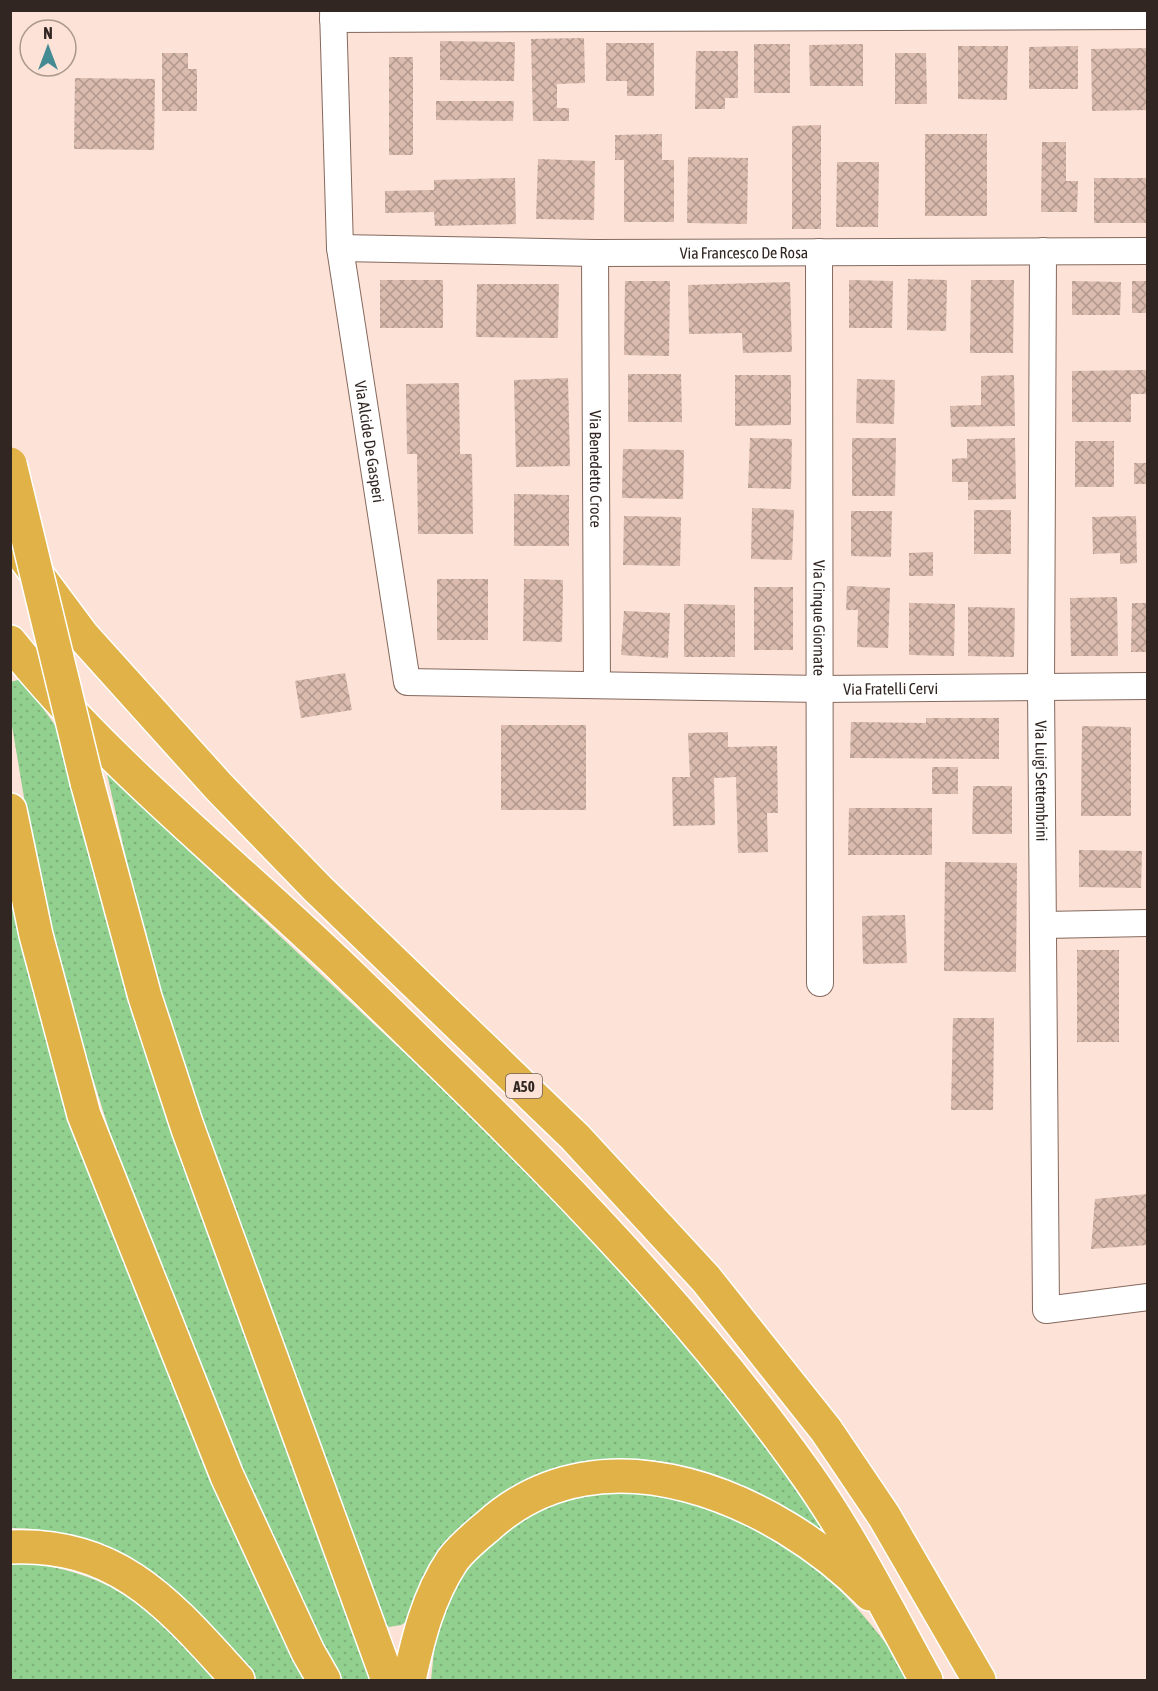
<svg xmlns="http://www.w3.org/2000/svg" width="1158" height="1691" font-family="'Asap Condensed',sans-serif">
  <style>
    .grass { fill: url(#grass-dots) }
    .building { fill: url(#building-cross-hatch) }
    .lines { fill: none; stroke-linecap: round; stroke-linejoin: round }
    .minor-casing { stroke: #85695e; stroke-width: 28 }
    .motorway-casing { stroke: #fff; stroke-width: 36 }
    .minor { stroke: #fff; stroke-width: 26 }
    .motorway { stroke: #e1b248; stroke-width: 33 }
    .motorway-bridge-casing { stroke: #fff; stroke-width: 36; stroke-linecap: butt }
    .motorway-bridge { stroke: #e1b248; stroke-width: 33 }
    .labels { text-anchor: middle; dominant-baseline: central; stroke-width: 4.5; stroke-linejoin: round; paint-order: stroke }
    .shield { fill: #fce2d7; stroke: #6e5e58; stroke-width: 1.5 }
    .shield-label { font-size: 15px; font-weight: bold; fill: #312621 }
    .street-label { font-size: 16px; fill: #312621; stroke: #fce2d7 }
  </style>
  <defs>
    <pattern id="grass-dots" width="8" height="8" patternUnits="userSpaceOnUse" patternTransform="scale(1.5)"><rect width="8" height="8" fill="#91d08e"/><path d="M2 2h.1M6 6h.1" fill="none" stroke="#7eb27a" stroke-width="1.8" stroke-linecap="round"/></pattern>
    <pattern id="building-cross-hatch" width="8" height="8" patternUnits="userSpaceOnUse" patternTransform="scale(1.5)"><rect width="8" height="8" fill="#dabbae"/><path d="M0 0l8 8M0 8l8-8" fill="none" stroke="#b1988d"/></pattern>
  </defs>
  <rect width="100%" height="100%" fill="#fce2d7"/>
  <!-- grass -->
  <path class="grass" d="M22,679L57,728L375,1680H339L293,1586L189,1343L118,1158L73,1015L32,845L11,720L10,682Z
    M107,774L459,1104L641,1290L736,1400L824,1526L816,1532C789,1513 761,1492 730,1480C608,1431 487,1467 422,1583C415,1595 411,1609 406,1622L401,1625L389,1627L383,1623L303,1405L152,973Z
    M10,885L24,957L63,1094L310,1680H256C217,1638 179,1591 130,1559C103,1541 43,1527 11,1528Z
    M627,1488C652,1493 678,1497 703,1504C716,1507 728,1515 740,1521C820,1560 863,1608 912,1680H431L436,1632L448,1598L467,1564L491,1539L549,1502L589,1491Z
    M10,1562C112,1568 152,1610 217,1680H11Z"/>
  <!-- building -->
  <path class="building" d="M584,38L585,83L557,84V108H569V121H533L531,39Z
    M440,41L515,42L514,81L440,80Z
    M606,43H654V96H627V81H606Z
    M754,44H790V93H754Z
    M863,44V86H810L809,45Z
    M958,46H1008L1007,100L958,99Z
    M1078,46V89H1029V47Z
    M1148,48V110L1092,111L1091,49Z
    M696,51H738V98H725V109H695Z
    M162,53H188V69H197V111H162Z
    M895,53H926L927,104H895Z
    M389,57H413V155H389Z
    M75,78L155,79L154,150L74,149Z
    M436,101H514L513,121L436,120Z
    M821,125V229H792V126Z
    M662,134V160H674V222H624V160H615V135Z
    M925,134H987V216H925Z
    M1042,142H1066V181H1078L1077,212H1041Z
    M688,157L748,158L747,224L687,223Z
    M538,159L595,161L594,220L536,219Z
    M837,162H879L878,227H836Z
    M515,178L516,224L435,226L434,212L385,213V191L434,190V180Z
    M1094,178H1148V223H1094Z
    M908,279L947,280L946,331L907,330Z
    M380,280H443V328H380Z
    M849,280L893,281L892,328H849Z
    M971,280H1014L1013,353H970Z
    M625,281H670L669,356L624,355Z
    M1072,281L1121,282L1120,315H1072Z
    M1132,281H1148V313H1132Z
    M790,282L792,352L743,353L742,333L689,334L688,285Z
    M477,284H559L558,338L476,337Z
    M1148,370V394H1131V422H1072V371Z
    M628,374H681L682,422H628Z
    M735,375H791V425L735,426Z
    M1014,375L1015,426L951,427L950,406L981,405V376Z
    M568,378L570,466L516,467L514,380Z
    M857,379L895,380L894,424L856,423Z
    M459,383L460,454H472L473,534H418L417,454H407L406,384Z
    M750,438L792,439L791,489L748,488Z
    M852,438H896L895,496H852Z
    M1015,438L1016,499L968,500V482H952V459L967,458V439Z
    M1075,441H1114V487H1075Z
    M623,449L684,450L683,499L622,498Z
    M1134,463H1148V484H1134Z
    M514,494L569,495V546H514Z
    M752,508L794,510L792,560L751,559Z
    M974,510H1011V554H974Z
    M851,511H892L891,557L851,556Z
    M624,516L681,517L680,566L623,565Z
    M1136,516L1137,563L1120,564V553L1093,554L1092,517Z
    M933,552V576H909V553Z
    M437,579H488V640H437Z
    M524,579L563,580L562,642L523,641Z
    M847,586L890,588L888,648L857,647L858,610H846Z
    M754,587H793V650H754Z
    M1117,597L1118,656H1071L1070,598Z
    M909,603L955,604L954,656L909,655Z
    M1132,603H1148V652H1131Z
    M684,604L735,605V657H684Z
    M968,607L1015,608L1014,657L968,656Z
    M624,611L670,613L668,658L621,655Z
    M345,673L352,710L301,718L295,681Z
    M926,718H999V759L850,758L851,722L926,723Z
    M501,725H586V810H501Z
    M1082,726L1131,727V816H1081Z
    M728,732V747L777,746L778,813H767L768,852L738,853L736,777L714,778L715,825L673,826L672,777H690L688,733Z
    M932,767H958V794H932Z
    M973,786H1012V834H972Z
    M849,808H932V855H848Z
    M1079,850L1142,851L1141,888L1079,887Z
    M945,862L1017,863L1016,972L944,971Z
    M905,915L907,963L863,964L862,916Z
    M1077,950H1119V1042H1077Z
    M953,1018H994L993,1110H951Z
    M1148,1194V1245L1091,1249L1095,1199Z"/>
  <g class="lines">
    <defs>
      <g id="minor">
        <path id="s1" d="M333,10L340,248L407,682L820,689L1148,686"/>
        <path d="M333,19L1148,16"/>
        <path id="s2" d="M340,248L595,253L1148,251"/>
        <path id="s3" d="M1043,251L1041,688L1046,1310L1148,1297"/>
        <path id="s4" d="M819,252L820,983"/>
        <path id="s5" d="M595,253L597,685"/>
        <path d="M1044,925L1148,923"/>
      </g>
      <path id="motorway" d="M10,538L83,636L219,787L318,889L575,1137L706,1279L826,1430L884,1516L979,1680
        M10,642C108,765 232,861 345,970C508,1128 675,1288 807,1475C853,1540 888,1611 926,1680
        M87,782L145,997L187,1126L388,1680
        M10,810L36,935L84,1115L227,1476L308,1652L324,1680
        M10,1547C120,1542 171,1607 238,1680
        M409,1680C418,1639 428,1597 452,1561C461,1548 476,1536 488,1526C603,1422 776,1498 870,1594"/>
    </defs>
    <!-- minor casing -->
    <use href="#minor" class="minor-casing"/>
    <!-- motorway casing -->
    <use href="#motorway" class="motorway-casing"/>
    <!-- minor -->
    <use href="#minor" class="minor"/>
    <!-- motorway -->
    <use href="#motorway" class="motorway"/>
    <defs>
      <path id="motorway-bridge" d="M10,464L87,782"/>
    </defs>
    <!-- motorway-bridge casing -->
    <use href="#motorway-bridge" class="motorway-bridge-casing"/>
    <!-- motorway-bridge -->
    <use href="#motorway-bridge" class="motorway-bridge"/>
  </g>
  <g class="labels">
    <!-- shield labels -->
    <rect class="shield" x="506" y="1074" width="36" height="24" rx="4.5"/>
    <g class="shield-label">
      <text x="524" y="1086">A50</text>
    </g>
    <!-- street labels -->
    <g class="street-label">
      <text stroke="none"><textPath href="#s2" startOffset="404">Via Francesco De Rosa</textPath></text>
      <text stroke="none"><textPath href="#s1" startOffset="434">Via Alcide De Gasperi</textPath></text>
      <text stroke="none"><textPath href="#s5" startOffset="216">Via Benedetto Croce</textPath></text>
      <text stroke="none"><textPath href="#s4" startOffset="366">Via Cinque Giornate</textPath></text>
      <text stroke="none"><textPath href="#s1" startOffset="1161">Via Fratelli Cervi</textPath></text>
      <text stroke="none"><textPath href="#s3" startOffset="530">Via Luigi Settembrini</textPath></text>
    </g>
  </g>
  <!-- border -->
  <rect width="1158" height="1691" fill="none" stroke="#312621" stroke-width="24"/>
  <!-- north arrow -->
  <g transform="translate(48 48)"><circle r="28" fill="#fce2d7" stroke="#ab978e" stroke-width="1.5"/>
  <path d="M0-4.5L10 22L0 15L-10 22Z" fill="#448b93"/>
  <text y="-9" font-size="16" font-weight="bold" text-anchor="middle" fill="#312621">N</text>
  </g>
</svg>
